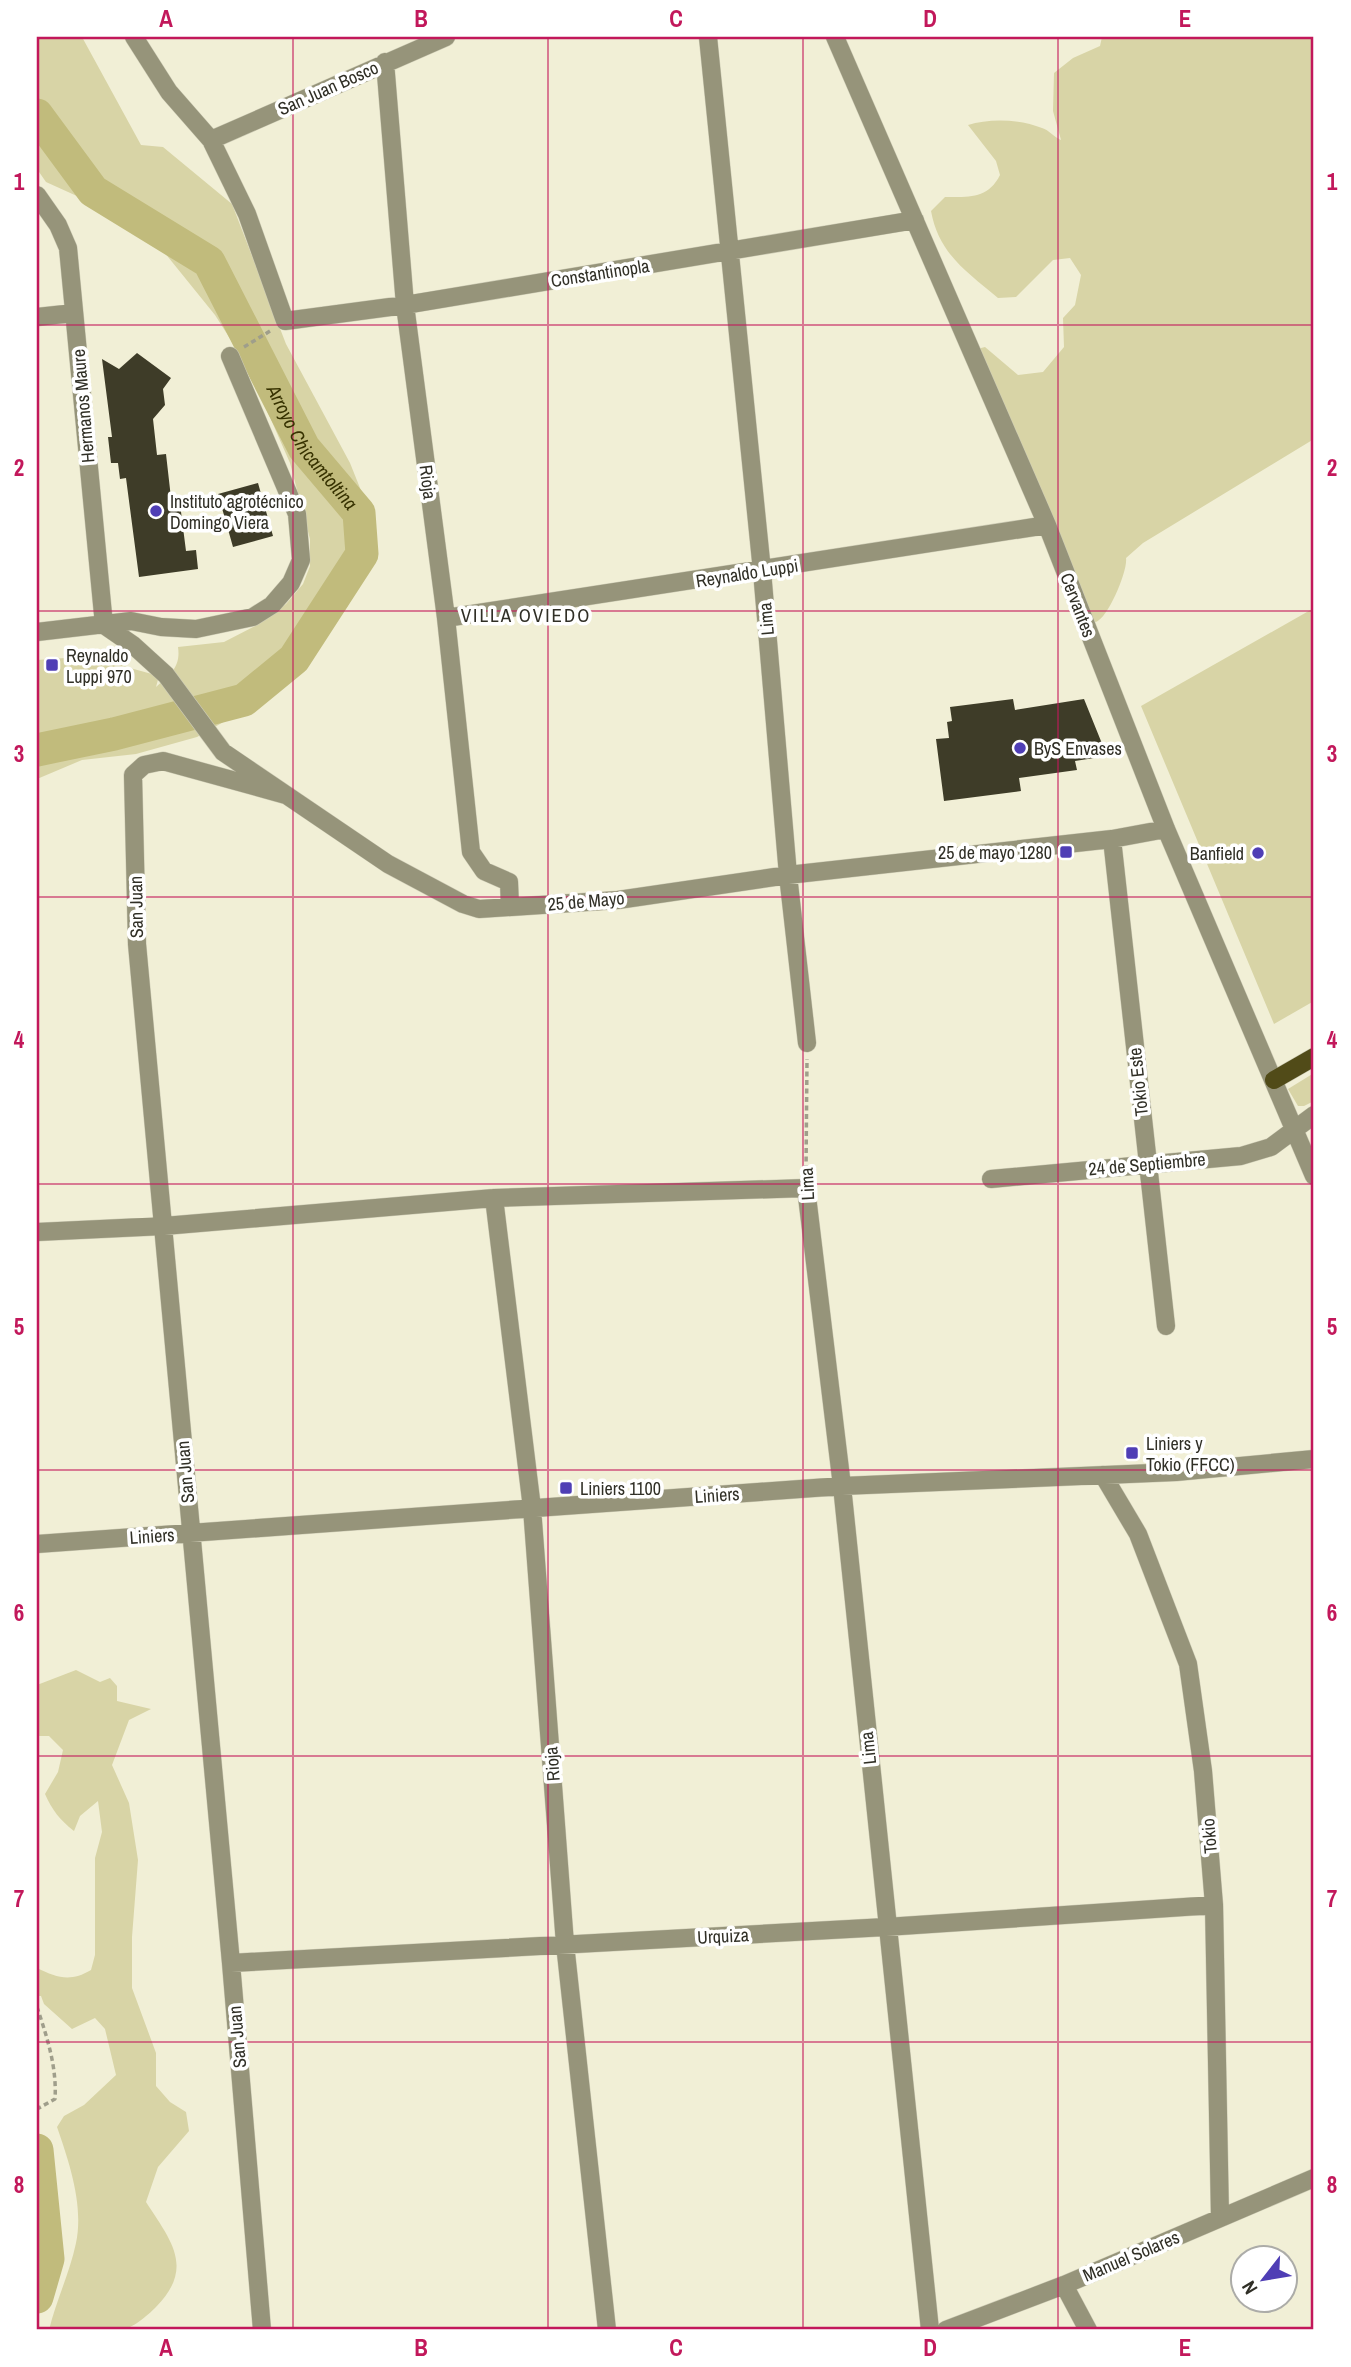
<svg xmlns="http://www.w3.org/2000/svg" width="1351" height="2367" font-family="'Archivo Narrow',sans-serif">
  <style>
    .green { fill: #d8d4a6 }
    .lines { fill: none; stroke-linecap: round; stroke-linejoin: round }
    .river { stroke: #c1bb7c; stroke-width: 33 }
    .building { fill: #3e3c28 }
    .minor-casing { stroke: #ceccb6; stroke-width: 19 }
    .major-casing { stroke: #ceccb6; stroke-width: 19 }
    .path { stroke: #9f9e8b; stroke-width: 3.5; stroke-dasharray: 5 3.5; stroke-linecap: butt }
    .minor { stroke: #96947a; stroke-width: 18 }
    .major { stroke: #514b18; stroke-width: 18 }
    .grid { fill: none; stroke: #c2185b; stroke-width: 2; stroke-opacity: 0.55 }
    .poi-dot { fill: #4f3eb5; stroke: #fff; stroke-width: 2.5 }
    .labels { text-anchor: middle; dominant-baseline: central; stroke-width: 7; stroke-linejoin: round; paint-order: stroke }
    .street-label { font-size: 18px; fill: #302f26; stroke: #fff }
    .poi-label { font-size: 18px; fill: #302f26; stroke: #fff; text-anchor: start }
    .water-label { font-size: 19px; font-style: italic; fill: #373200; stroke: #fff }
    .neighbourhood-label { font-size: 19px; letter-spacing: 2px; fill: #302f26; stroke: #fff }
    .neatline { fill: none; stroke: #c2185b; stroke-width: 2.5 }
    .grid-label { font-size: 23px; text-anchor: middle; font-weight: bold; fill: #c2185b }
  </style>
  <rect width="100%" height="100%" fill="#f1efd6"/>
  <!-- green -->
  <path class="green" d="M37,37H82L141,145L163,147L232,204L286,344L350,463L374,523L367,571L347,607L295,670L227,720L197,737L136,754L82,760L37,779V660L106,655L123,666L159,676L156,687C170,675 181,667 178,647L224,642L259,624L286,604L303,584L310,566V539L290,463L248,367L215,315L143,226L46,182L37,169Z
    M1102,37H1314V439L1143,543L1126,558C1128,571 1108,618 1096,622L1090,620L977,349L985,347L1018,375L1043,372L1064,347L1063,318L1075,305L1081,275L1070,258L1053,260L1016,297L998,298C966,271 939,254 931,211L945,197C969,197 988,199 1000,175L996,161L968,125C989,118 1021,119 1042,128C1049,130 1054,137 1061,140L1053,111L1054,73L1073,58L1100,46Z
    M1314,608V1001L1274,1024L1141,706Z
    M1314,1073V1101L1304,1106H1298L1288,1089Z
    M76,1670L100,1682L110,1678L117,1686V1701L151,1709L129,1720L112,1765L129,1803L138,1860L132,1937V1988L156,2053V2086L170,2102L186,2112L189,2131L158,2167L146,2202C171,2241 195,2267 156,2307C147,2316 132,2329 120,2330C97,2333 72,2330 49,2330C56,2301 70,2272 76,2243C84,2205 69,2162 57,2127L64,2116L84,2105L116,2075L105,2029L95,2018L72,2029L44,2004L41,1996H37V1968C57,1978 71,1982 91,1970L95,1955V1858L102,1832L98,1801L80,1816L74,1831C60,1820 52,1810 45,1794L58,1772L63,1750L49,1736H37V1685Z"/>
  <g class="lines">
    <!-- river -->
    <g class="river">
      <path id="s1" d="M37,115L93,191L209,262L304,448L359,513L362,554L294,659L244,700L114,734L37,750"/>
      <path d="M37,2150L48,2259L37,2297"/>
    </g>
  </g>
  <!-- building -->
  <path class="building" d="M137,353L171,378L163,389L165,405L153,419L157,455L166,454L171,498L179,496L186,551L196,550L198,569L139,577L126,478L120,479L118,463H111L108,437H112L102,359L119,369Z
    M258,483L273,536L233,547L218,494Z
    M1013,699L1015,710L1084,699L1107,756L1075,761L1077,770L1019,778L1021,791L944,801L936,739L949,738L947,722L952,721L950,707Z"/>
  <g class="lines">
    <defs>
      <path id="minor" d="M134,37L169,92L211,140L247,214L285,321L405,305L915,220
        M708,37L762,571L788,875L807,1043
        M835,37L1047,525L1166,829L1314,1176
        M385,62L405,305L446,618L471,852L484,871L509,882L510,907
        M211,140L446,37
        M37,195L58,225L68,248L104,625
        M37,317L74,313
        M446,618L1047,525
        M104,625L133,645L166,675L223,752L388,864L463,904L479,909L618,900L788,875L1112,839L1166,829
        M37,632L131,621L161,627L196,629L253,617L272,605L291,583L301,560L297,514L230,356
        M1112,839L1166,1326
        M991,1179L1241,1156L1271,1147L1314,1115
        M494,1198L532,1508L565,1944L607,2330
        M37,1232L164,1226L494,1198L806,1188L842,1486L930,2330
        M1103,1475L1138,1534L1188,1664L1203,1771L1214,1905L1220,2217
        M37,1544L842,1486L1176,1472L1314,1459
        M231,1963L886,1927L1214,1905
        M1064,2285L1088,2330
        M262,2330L231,1963L137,944L133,775L144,765L163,761L286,795
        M946,2330L1064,2285L1314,2178"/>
      <path id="major" d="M1274,1080L1314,1057"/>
    </defs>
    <!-- minor casing -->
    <use href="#minor" class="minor-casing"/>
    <!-- major casing -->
    <use href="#major" class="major-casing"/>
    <!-- path -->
    <path class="path" d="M244,347L270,331
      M806,1170L807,1059
      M37,2007C47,2037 57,2067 55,2099L37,2109"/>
    <!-- minor -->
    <use href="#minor" class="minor"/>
    <!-- major -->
    <use href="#major" class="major"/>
  </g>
  <!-- grid -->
  <path class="grid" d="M293,37V2330M548,37V2330M803,37V2330M1058,37V2330M37,325H1314M37,611H1314M37,897H1314M37,1184H1314M37,1470H1314M37,1756H1314M37,2042H1314"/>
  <!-- markers -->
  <g class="poi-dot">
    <circle cx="156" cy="511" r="7"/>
    <rect x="45" y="658" width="14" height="14" rx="3.5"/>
    <circle cx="1020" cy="748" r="7"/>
    <rect x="1059" y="845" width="14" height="14" rx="3.5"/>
    <circle cx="1258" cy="853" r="7"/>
    <rect x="1125" y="1446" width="14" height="14" rx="3.5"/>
    <rect x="559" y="1481" width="14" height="14" rx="3.5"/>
  </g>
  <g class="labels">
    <!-- street labels -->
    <g class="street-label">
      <text transform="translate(328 88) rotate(-24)">San Juan Bosco</text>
      <text transform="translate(600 273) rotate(-9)">Constantinopla</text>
      <text transform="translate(83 406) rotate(-95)">Hermanos Maure</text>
      <text transform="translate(428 482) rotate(83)">Rioja</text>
      <text transform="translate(747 573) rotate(-9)">Reynaldo Luppi</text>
      <text transform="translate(1078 605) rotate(69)">Cervantes</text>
      <text transform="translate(766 619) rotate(-95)">Lima</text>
      <text transform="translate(586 901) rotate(-5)">25 de Mayo</text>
      <text transform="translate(136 907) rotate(-91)">San Juan</text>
      <text transform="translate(1138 1082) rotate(-96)">Tokio Este</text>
      <text transform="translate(1147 1164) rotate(-5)">24 de Septiembre</text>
      <text transform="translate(807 1184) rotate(-93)">Lima</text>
      <text transform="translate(185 1472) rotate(-95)">San Juan</text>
      <text transform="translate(717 1495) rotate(-4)">Liniers</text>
      <text transform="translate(152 1536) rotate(-4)">Liniers</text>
      <text transform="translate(868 1748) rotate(-96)">Lima</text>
      <text transform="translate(552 1764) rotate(-94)">Rioja</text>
      <text transform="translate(1209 1836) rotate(-95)">Tokio</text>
      <text transform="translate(723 1936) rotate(-3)">Urquiza</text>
      <text transform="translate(237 2037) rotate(-95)">San Juan</text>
      <text transform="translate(1131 2256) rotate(-23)">Manuel Solares</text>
    </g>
    <!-- poi labels -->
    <g class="poi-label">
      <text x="170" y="501">Instituto agrotécnico<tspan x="170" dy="21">Domingo Viera</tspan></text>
      <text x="66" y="655">Reynaldo<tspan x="66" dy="21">Luppi 970</tspan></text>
      <text x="1034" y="748">ByS Envases</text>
      <text x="1052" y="852" text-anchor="end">25 de mayo 1280</text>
      <text x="1244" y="853" text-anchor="end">Banfield</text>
      <text x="1146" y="1443">Liniers y<tspan x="1146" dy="21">Tokio (FFCC)</tspan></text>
      <text x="580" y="1488">Liniers 1100</text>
    </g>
    <!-- water labels -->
    <g class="water-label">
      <text stroke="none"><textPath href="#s1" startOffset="443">Arroyo Chicamtoltina</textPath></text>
    </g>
    <!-- neighbourhood labels -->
    <g class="neighbourhood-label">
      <text x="526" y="615">VILLA OVIEDO</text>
    </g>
  </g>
  <!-- border -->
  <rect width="1351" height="2367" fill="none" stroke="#ffffff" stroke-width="77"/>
  <!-- north arrow -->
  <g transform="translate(1264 2279) rotate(239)"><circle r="33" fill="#ffffff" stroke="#acaca8" stroke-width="2"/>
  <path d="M0-5L12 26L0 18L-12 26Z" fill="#4f3eb5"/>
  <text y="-10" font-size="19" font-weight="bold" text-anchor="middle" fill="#302f26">N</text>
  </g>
  <rect x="38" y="38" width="1274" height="2290" class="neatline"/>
  <g class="grid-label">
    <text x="166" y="27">A</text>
    <text x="421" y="27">B</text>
    <text x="676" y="27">C</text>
    <text x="930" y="27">D</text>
    <text x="1185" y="27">E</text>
    <text x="19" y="190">1</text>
    <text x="1332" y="190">1</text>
    <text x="19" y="476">2</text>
    <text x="1332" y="476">2</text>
    <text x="19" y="762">3</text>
    <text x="1332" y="762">3</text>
    <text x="19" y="1048">4</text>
    <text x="1332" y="1048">4</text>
    <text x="19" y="1335">5</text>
    <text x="1332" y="1335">5</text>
    <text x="19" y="1621">6</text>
    <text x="1332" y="1621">6</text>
    <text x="19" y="1907">7</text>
    <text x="1332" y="1907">7</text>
    <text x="19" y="2193">8</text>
    <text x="1332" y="2193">8</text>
    <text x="166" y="2356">A</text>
    <text x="421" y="2356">B</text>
    <text x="676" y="2356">C</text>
    <text x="930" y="2356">D</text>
    <text x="1185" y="2356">E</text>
  </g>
</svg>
